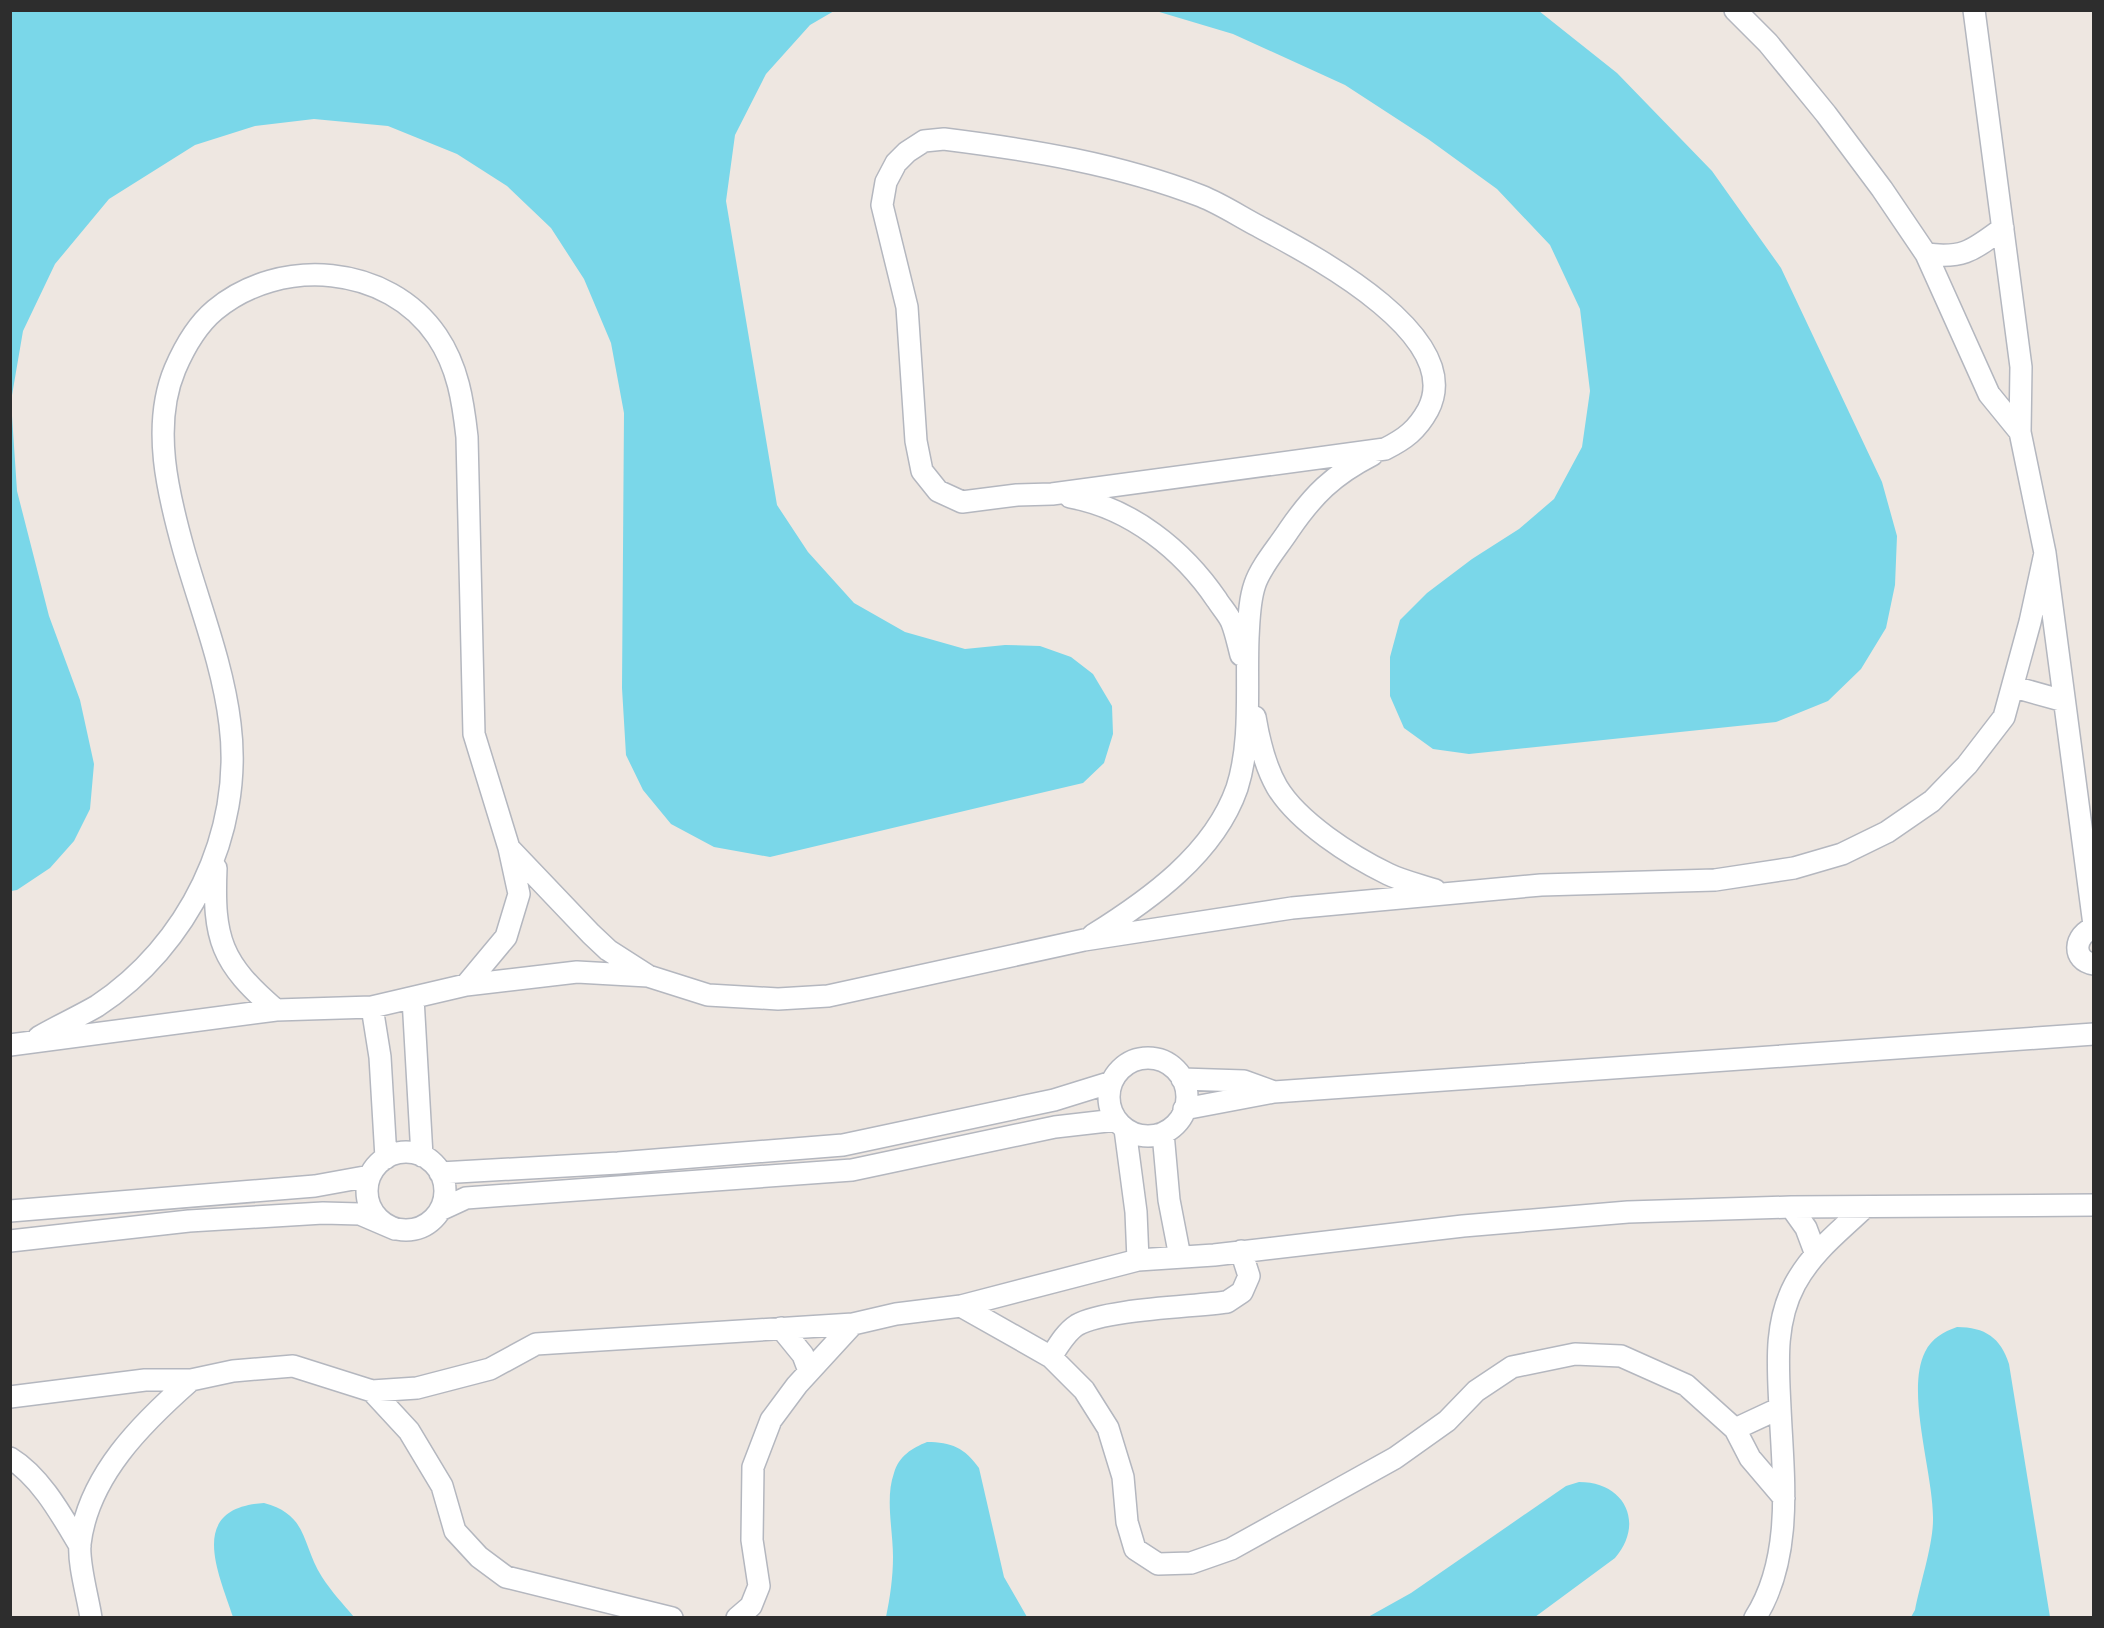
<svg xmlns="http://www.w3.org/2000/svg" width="2104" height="1628" font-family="'Nunito Sans',sans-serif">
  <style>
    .water { fill: #7ad7e9 }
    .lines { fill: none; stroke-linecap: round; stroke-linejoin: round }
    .minor-casing { stroke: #b4b7bf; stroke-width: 24 }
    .minor { stroke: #fff; stroke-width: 21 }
  </style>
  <rect width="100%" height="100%" fill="#eee7e1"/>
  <!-- water -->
  <path class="water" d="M10,11H834L810,25L766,74L735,135L726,201L777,505L808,552L854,603L905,632L965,649L1005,645L1040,646L1071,657L1093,674L1112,706L1113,734L1104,763L1083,783L770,857L714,847L671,824L643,790L626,755L622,688L624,413L611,343L584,279L551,228L507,186L457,154L388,126L314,119L255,126L195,145L109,199L55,264L23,331L11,401L17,491L49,616L80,700L94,764L90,809L74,841L50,868L17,890L11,891Z
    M1156,11H1539L1617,73L1712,171L1781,268L1882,482L1897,536L1895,585L1886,628L1861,669L1828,701L1776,722L1469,754L1433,749L1404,728L1390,696V657L1400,620L1427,593L1472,559L1519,529L1554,499L1582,447L1590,391L1580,309L1550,245L1497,189L1428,139L1345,85L1233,34Z
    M1957,1327C1985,1327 2001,1338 2009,1364L2050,1617H1911L1915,1610C1920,1584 1933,1545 1933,1520C1934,1475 1905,1392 1925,1352C1932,1338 1943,1332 1957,1327Z
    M927,1442C951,1442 965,1448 979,1468L1004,1577L1027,1617H886C890,1598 893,1577 893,1557C893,1530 885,1498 894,1473C899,1456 912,1448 927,1442Z
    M1579,1482C1625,1482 1645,1523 1615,1558L1535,1617H1368L1411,1593L1566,1486Z
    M264,1503C309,1515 301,1544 322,1577C331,1591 343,1604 354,1617H233C218,1571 187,1508 264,1503Z"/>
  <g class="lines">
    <defs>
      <path id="minor" d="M1735,10L1768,43L1826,114L1882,189L1926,254L1989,394L2020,432
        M1974,10L2021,367L2020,432L2045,553L2094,925
        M944,139C1032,150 1118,164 1201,196C1221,204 1239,216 1258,226C1310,254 1467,335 1428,410C1417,430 1405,439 1385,449L1052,494L1017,495L962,502L938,491L922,471L916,441L907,307L882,205L886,182L896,163L907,152L924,141Z
        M1926,254C1964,259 1973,250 2003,228
        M1070,497C1131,508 1183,550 1217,600C1222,608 1229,615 1232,623C1236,633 1238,644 1241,655
        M2014,687L2064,701
        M1255,717C1259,741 1265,766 1277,787C1298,822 1351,856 1388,874C1402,881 1420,885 1435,890
        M216,868C213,939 221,963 276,1010
        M2094,928C2074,934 2071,961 2094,964
        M1093,935C1149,900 1214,854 1237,788C1252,741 1246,688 1248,638C1249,621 1249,601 1255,584C1261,566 1278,547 1289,530C1313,495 1333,475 1372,455
        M466,985L506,937L519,894L509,848
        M413,998L422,1156
        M372,1007L380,1057L386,1158
        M39,1037C58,1026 78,1017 97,1006C188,946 244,834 230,724C223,665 200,607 184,551C168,494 151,426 175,369C184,348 197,325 215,310C280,256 388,264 437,336C458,367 463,401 467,437L474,734L509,848L591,934L608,950L647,975
        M10,1045L276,1010L372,1007L466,985L577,972L648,976L708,995L778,999L828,996L1084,940L1292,908L1541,885L1715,880L1794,868L1842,854L1887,832L1932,801L1967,765L2004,717L2030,622L2045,553
        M1109 1097a39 39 0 1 1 78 0a39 39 0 1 1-78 0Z
        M1182,1079L1244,1081L1274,1092
        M1184,1109L1274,1092L2094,1034
        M1125,1129L1136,1212L1138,1260
        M1163,1133L1169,1200L1180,1257
        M367 1191a39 39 0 1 1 78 0a39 39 0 1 1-78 0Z
        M440,1173L618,1163L843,1145L1054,1100L1112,1082
        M1791,1207L1806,1228L1815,1252
        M440,1210L466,1198L852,1170L1055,1127L1116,1120
        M10,1211L315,1186L370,1176
        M10,1241L189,1221L323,1213L360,1214L395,1229
        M961,1306L1051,1357L1084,1390L1108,1428L1123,1477L1127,1522L1135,1549L1158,1564L1191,1563L1231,1549L1395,1458L1447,1421L1476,1391L1512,1367L1575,1354L1621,1356L1686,1385L1735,1429L1750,1458L1784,1498
        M781,1328L803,1355L809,1371
        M1051,1357C1058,1346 1066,1332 1077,1325C1105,1309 1191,1307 1227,1302L1242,1292L1249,1276L1241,1251
        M372,1391L409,1431L442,1486L455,1531L479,1557L506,1577L672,1618
        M10,1397L145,1380H191L233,1371L293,1366L372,1391L417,1388L490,1369L536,1344L853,1324L896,1314L961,1306L1138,1260L1214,1255L1463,1226L1628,1212L1791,1207L2094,1205
        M1735,1429L1780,1408
        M10,1458C41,1477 62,1516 80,1546
        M91,1618C88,1597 78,1564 80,1544C88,1476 142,1423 191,1380
        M737,1618L751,1606L759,1586L752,1540L753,1467L771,1420L797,1385L853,1324
        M1755,1618C1794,1557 1783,1476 1780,1408C1778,1366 1774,1323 1795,1284C1813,1251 1839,1232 1865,1207"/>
    </defs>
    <!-- minor casing -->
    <use href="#minor" class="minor-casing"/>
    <!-- minor -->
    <use href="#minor" class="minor"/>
  </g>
  <!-- border -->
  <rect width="2104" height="1628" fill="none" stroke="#2d2d2d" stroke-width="24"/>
</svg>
